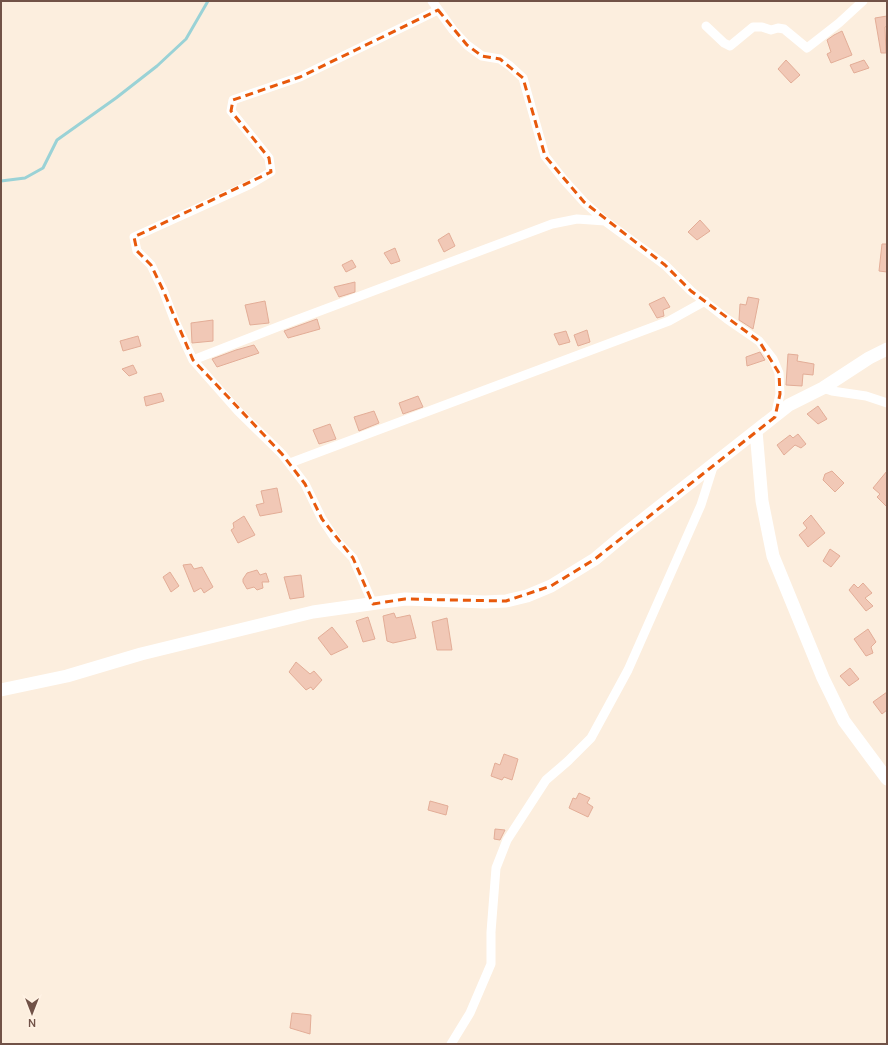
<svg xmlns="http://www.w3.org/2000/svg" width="888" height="1045" font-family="Manrope,sans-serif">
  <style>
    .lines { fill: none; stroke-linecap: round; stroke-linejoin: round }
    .stream { stroke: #9ad2d6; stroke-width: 3 }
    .building { fill: #f1c8b6; stroke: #e3ad97 }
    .street { stroke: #fff; stroke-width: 9 }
    .secondary { stroke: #fff; stroke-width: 13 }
    .marked { fill: none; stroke: #e8590c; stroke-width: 3; stroke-dasharray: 8 5; stroke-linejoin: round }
  </style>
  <rect width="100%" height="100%" fill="#fceede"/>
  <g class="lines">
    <!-- stream -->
    <path class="stream" d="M1,181L25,178L43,168L57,140L116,98L157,66L186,39L208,1"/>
  </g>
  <!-- building -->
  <path class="building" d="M887,16V26L885,27L886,53H881L875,18Z
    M842,31L852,55L831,63L827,54L831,52L827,40L834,35Z
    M786,60L800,75L791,83L778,69Z
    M864,60L869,68L854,73L850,65Z
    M700,220L710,231L697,240L688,232Z
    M449,233L455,246L444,252L438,240Z
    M882,244H887V272L879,271Z
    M395,248L400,261L391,264L384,253Z
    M352,260L356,267L346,272L342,265Z
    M355,282V292L339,297L334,287Z
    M664,297L670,307L663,310L664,316L657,318L649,304Z
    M748,297L759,299L753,329L739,320L740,304L746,305Z
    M265,301L269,323L250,325L245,305Z
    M317,319L320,329L288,338L284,331Z
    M213,320V341L192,343L191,323Z
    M587,330L590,342L578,346L574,335Z
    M566,331L570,342L559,345L554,334Z
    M138,336L141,346L123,351L120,341Z
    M254,345L259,353L217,367L212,359L236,350Z
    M760,352L765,360L747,366L746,357Z
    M788,354L798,355L797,361L814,364L813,375L803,374L802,386L786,385Z
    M133,365L137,373L129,376L122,369Z
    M161,393L164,401L146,406L144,397Z
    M418,396L423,407L403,414L399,403Z
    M818,406L827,419L818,424L807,414Z
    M374,411L379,423L359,431L354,417Z
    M330,424L336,439L319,444L313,430Z
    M798,434L806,444L801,448L795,445L784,455L777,445L790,435L793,438Z
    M832,471L844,483L835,492L823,480L825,474Z
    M887,471V507L877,497L880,494L873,488Z
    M277,488L282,512L260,516L256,505L264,503L261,491Z
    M811,515L825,533L808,547L799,535L807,528L803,523Z
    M244,516L255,535L238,543L231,530L234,528L233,523Z
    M830,549L840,556L831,567L823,561Z
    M191,564L194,569L202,567L213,587L204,593L201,588L194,592L183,565Z
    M257,570L260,575L266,573L269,582H262L263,588L257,590L254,587L247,589L243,582V579L247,573Z
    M170,572L179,586L171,592L163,577Z
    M301,575L304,597L290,599L284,577Z
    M863,583L872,593L865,598L873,606L866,611L849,590L854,584L858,588Z
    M394,613L396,618L410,615L416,638L393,643L387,641L383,616Z
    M368,617L375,639L363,642L356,621Z
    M447,618L452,650H437L432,622Z
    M332,627L348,647L331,655L318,638Z
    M868,629L876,642L871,647L873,653L866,656L854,639Z
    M296,662L310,674L314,671L322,680L313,690L311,687L306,690L289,672Z
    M850,668L859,679L849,686L840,676Z
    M887,692V710L882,714L873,702Z
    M504,754L518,759L512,780L504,777L502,780L491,776L495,763L500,765Z
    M579,793L590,798L587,803L593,807L588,817L569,808L573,798L576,799Z
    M430,801L448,806L446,815L428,810Z
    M495,829L505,830L500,840L494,839Z
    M292,1013L311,1015L310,1034L290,1028Z"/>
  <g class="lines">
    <!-- street -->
    <path class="street" d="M432,1L453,30L467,45L482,56L500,59L510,66L523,78L545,156L564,180L584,202L605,221L665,265L691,291L727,319L759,341L773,359L779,373L780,394L775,417
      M706,26L724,43L730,46L753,27H762L771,30L778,28L784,29L807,48L839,23L863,1
      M193,360L280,326L552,224L577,219L605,221
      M823,388L832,391L866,396L887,403
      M290,463L669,321L705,301
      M373,604L353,558L336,540L322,519L305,484L282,454L238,411L193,360L174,319L163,290L151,265L137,251L134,237L249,185L271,172L269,158L231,111L233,100L300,77L438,10
      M451,1044L470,1013L491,964V932L496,868L507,840L546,780L568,761L591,738L628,670L701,505L714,464"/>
    <!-- secondary -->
    <path class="secondary" d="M756,431L762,501L773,556L823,678L844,721L887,779
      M1,690L67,676L141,654L313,612L405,599L485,602L506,601L527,596L551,586L595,559L626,533L789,405L823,388L869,358L887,349"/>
  </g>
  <!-- marked area -->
  <path class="marked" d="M438,10L467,45L482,56L500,59L523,78L545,156L584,202L665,265L691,291L759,341L779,373L780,394L775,417L595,559L551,586L506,601L405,599L373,604L353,558L322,519L305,484L282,454L193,360L163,290L151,265L137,251L134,237L271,172L269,158L231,111L233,100L300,77Z"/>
  <!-- border -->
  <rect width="888" height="1045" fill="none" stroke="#715247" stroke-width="4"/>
  <!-- north arrow -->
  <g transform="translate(32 1013) rotate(180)" stroke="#fff2e4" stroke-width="3" paint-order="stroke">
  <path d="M0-3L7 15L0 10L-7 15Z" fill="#715247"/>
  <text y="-6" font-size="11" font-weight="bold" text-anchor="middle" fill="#715247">N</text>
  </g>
</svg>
